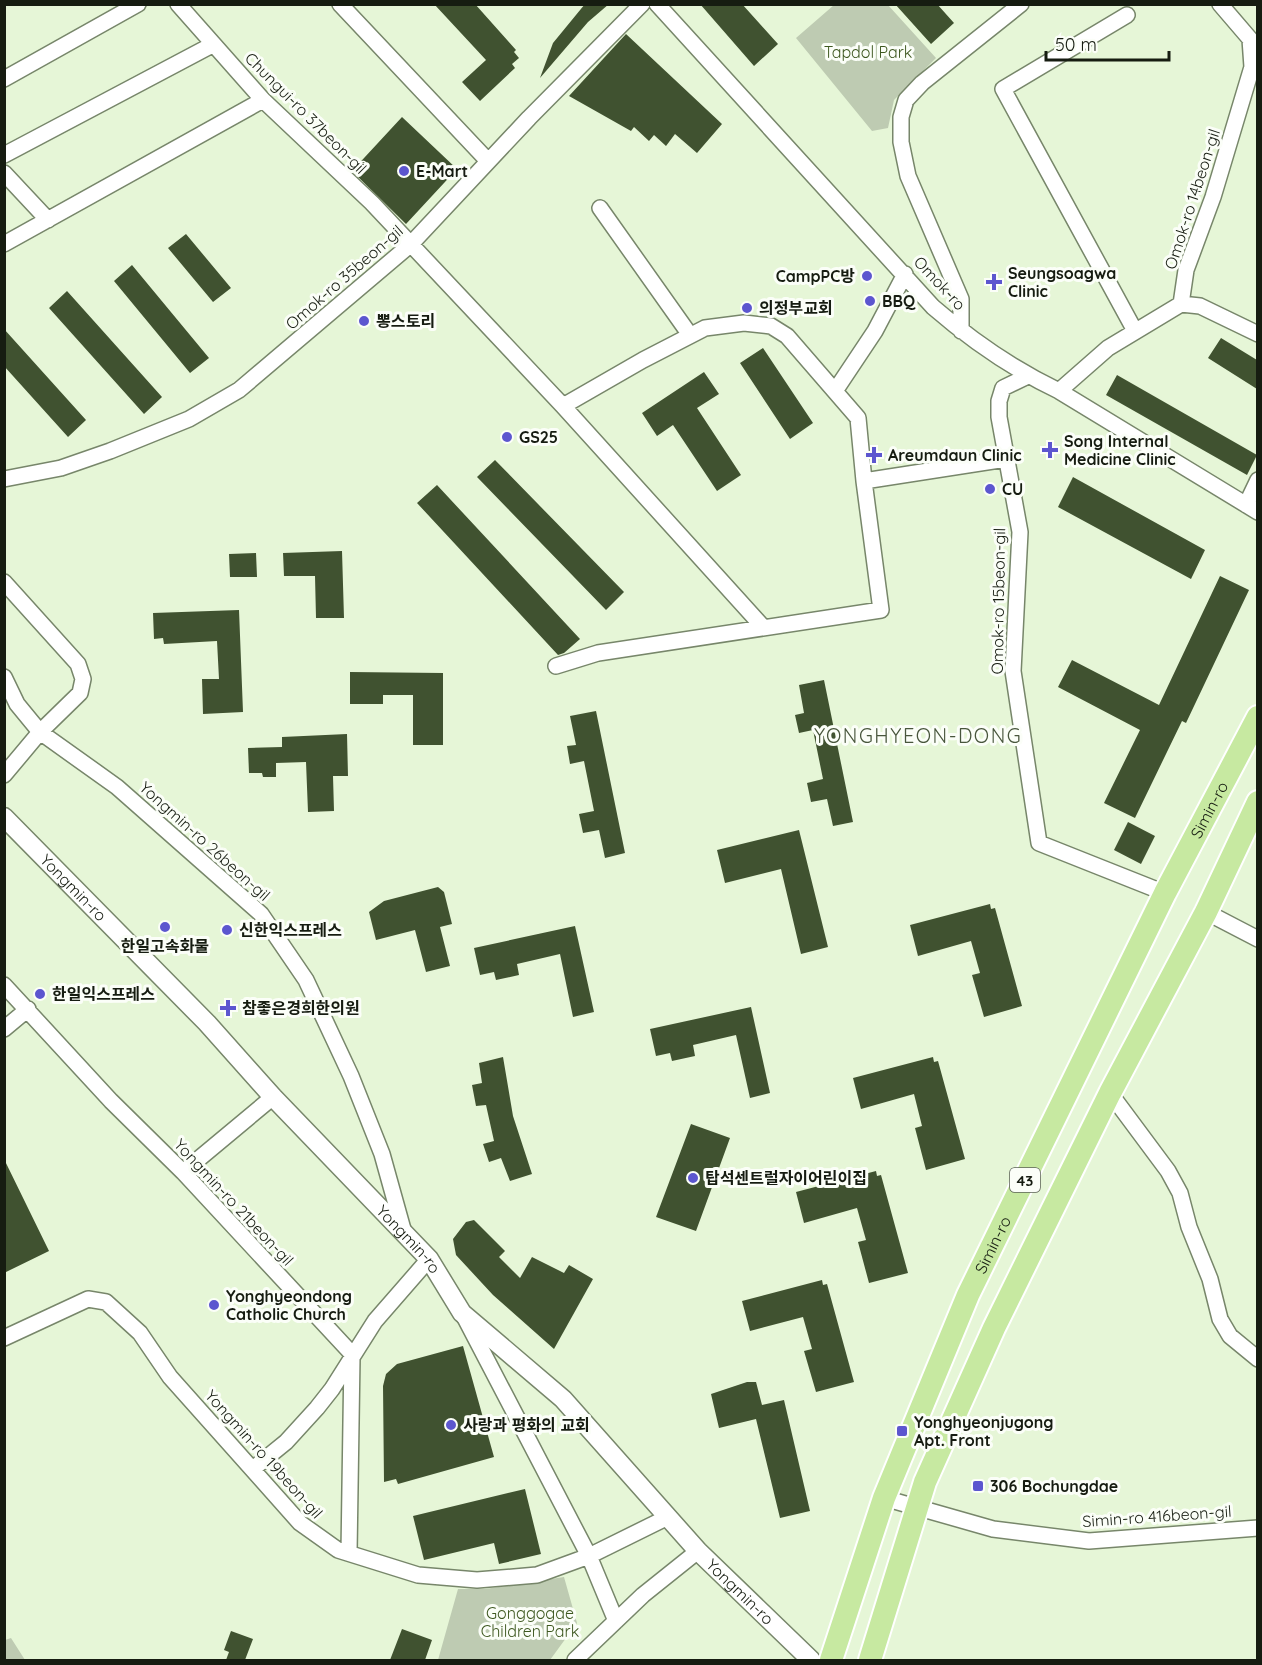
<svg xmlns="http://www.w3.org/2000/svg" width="1262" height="1665" font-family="Quicksand,'Noto Sans KR',sans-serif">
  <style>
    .green { fill: #becbb2 }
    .building { fill: #405230 }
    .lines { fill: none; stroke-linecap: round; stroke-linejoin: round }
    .minor-casing { stroke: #77866a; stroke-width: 18 }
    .tertiary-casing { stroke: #77866a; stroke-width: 21 }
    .primary-casing { stroke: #fff; stroke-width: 26 }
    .minor { stroke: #fff; stroke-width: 15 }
    .tertiary { stroke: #fff; stroke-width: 18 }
    .primary { stroke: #c7e9a1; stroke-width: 22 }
    .poi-dot { fill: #5c56cf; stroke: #fbfef8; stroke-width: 2 }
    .labels { text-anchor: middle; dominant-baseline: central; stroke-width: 6; stroke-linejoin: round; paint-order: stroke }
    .shield { fill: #fbfef8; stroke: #5b6056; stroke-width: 1.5 }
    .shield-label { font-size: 15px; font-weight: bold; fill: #161c11 }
    .park-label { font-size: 16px; fill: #3e5820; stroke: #fbfef8 }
    .street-label { font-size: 16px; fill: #161c11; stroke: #fbfef8 }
    .poi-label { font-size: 16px; font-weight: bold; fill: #161c11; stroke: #fbfef8; text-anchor: start }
    .quarter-label { font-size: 20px; letter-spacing: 1.5px; fill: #48563c; stroke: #fbfef8 }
  </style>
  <rect width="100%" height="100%" fill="#e6f6d7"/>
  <!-- green -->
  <path class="green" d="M834,5H888L936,58L894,100L888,128L872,131L796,38Z
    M564,1577L577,1623L550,1660H438L458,1589H485Z
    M11,1638L25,1660H5V1640Z"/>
  <!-- building -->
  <path class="building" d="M434,4H475L516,50L514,52L519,58L512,64L515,68L480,101L462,82L486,60Z
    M585,4H609L588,22L540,78L553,43Z
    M700,4H742L778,44L754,66Z
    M895,4H937L954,23L931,44Z
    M626,34L722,124L697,153L675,134L666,146L654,135L649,141L634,127L631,131L569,96Z
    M402,117L457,169L406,224L352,171Z
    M186,234L231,288L213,302L168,248Z
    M132,265L209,358L190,373L114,281Z
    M67,291L162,397L144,414L49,308Z
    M4,329L86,420L68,437L4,366Z
    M1221,338L1257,360V389L1208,358Z
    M763,348L813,423L790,439L740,363Z
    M704,372L719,394L697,408L741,475L717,491L673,425L657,436L642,413Z
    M1117,375L1257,455L1247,475L1106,395Z
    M495,460L624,592L606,610L477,477Z
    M1073,477L1205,550L1191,579L1058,507Z
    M437,485L580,639L564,653L558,655L417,503Z
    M342,551L344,618H316L315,576H284L283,553Z
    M256,553L257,577H230L229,554Z
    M1220,576L1249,590L1186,723L1182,721L1135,818L1104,803L1140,730L1058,687L1072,660L1159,705Z
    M239,610L243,712L203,714L202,679H219L217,641L164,644L163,638L154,639L153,613Z
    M350,672L443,673V745H413V695H383V704H350Z
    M824,680L853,822L833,826L827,799L811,802L807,783L823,779L813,730L799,733L795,715L804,713L799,685Z
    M596,711L625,853L605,858L599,830L583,833L579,814L594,811L584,761L570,764L567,746L576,745L570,716Z
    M347,734L348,776H333L334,811L308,812L306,762L276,763V777H263L262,773H249L248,748L282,747V737Z
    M1128,822L1155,836L1141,864L1114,850Z
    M799,830L828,947L801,954L781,869L725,883L717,850Z
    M438,887L444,892L452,924L440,927L450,966L426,972L415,930L376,940L369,912L384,901Z
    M990,904L991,909L995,908L1022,1006L984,1017L972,975L980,973L971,941L918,956L910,925Z
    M575,926L594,1012L573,1017L560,954L517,964L519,975L496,980L494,972L480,975L474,948Z
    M751,1007L770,1093L750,1098L736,1035L693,1045L695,1056L672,1061L670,1053L656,1056L650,1029Z
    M503,1057L513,1116L532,1174L510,1181L501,1158L489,1162L483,1144L494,1141L486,1105L476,1106L472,1085L482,1083L479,1063Z
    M933,1057L934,1062L938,1061L965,1159L926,1170L915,1128L922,1126L914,1094L861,1109L853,1078Z
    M691,1124L730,1138L696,1231L656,1217Z
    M4,1159L49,1251L4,1273Z
    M876,1171L877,1176L881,1175L908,1273L869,1283L858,1242L866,1240L857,1208L804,1223L796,1192Z
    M474,1220L505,1251L499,1257L520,1278L532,1257L564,1273L569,1265L593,1279L554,1349L493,1295L456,1255L453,1239L466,1222Z
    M822,1280L823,1285L827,1284L854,1382L816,1392L804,1351L812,1349L803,1317L750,1331L742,1301Z
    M463,1346L494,1457L398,1484L396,1479L384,1482L383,1386L386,1374L397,1364Z
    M747,1382H756L762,1405L784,1400L810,1511L780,1518L756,1419L719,1428L711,1394Z
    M525,1489L541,1554L499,1564L494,1543L424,1560L413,1516Z
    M402,1629L432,1640L425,1660H390Z
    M231,1631L253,1639L245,1660H226L229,1652L224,1650Z"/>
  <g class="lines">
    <defs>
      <path id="minor" d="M178,4L263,100L372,203L563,406L763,627
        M340,4L488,161
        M657,4L933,307C971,340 1013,369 1059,391L1258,512
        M1127,15L1003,89L1135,331
        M4,79L138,4
        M4,155L212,45
        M4,173L48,220
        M600,208L690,335
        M4,244L263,100
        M1181,304L1200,306L1258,334
        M961,331V299L908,176L901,142V117L906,100L922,83L1021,4
        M1028,376L1003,388L999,401V417L1020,532L1013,671L1039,843L1165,893
        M835,391L875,331L905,274
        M1059,391L1108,348L1181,304L1186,270L1213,197L1252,67L1250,39L1220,4
        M563,406L643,360L705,328L744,323L771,326L787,336L858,418L864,481
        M4,479L61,468L110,451L189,419L239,390L410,245L529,118L642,4
        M1246,505L1258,480
        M4,582L78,664L83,679L80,693L40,732L4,775
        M556,666L598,653L881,610L864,481L1006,459
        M4,677L17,704L40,732L117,787L261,914L306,980L351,1076L382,1154L404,1233
        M1206,912L1258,939
        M4,985L111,1101L183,1172L352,1354
        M4,1029L28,1009
        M1110,1093L1168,1171L1180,1193L1189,1227L1210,1279L1220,1319L1230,1336L1258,1359
        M183,1172L273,1097
        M4,1338L88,1299L106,1302L140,1333L170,1377L300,1523L338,1550L418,1575L477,1580L537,1575L589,1556L465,1318
        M254,1468L286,1442L317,1408L332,1389L375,1321L429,1259
        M884,1498L993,1529L1089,1541L1258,1528
        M349,1553L352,1357
        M616,1621L589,1556L668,1517
        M575,1660L643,1595L698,1551"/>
      <g id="tertiary">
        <path id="s1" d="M4,817L207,1023L273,1097L429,1259L462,1313L563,1399L698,1551L811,1660"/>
      </g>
      <g id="primary">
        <path id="s2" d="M831,1660L884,1498L968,1295L1165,893L1258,717"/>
        <path d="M870,1660L925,1482L994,1328L1110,1093L1206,912L1258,802"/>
      </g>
    </defs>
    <!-- minor casing -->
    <use href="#minor" class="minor-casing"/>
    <!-- tertiary casing -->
    <use href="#tertiary" class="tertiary-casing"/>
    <!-- primary casing -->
    <use href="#primary" class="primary-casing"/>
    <!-- minor -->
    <use href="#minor" class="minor"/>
    <!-- tertiary -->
    <use href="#tertiary" class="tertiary"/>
    <!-- primary -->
    <use href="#primary" class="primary"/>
  </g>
  <!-- markers -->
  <g class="poi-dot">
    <circle cx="404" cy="171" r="6"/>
    <circle cx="867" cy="276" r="6"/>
    <path d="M991 273h6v6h6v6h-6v6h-6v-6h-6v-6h6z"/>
    <circle cx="870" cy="301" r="6"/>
    <circle cx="747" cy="308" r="6"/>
    <circle cx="364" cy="321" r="6"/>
    <circle cx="507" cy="437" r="6"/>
    <path d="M1047 441h6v6h6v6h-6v6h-6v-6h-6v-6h6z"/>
    <path d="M871 446h6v6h6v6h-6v6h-6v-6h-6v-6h6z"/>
    <circle cx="990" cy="489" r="6"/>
    <circle cx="165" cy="927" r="6"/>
    <circle cx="227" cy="930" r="6"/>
    <circle cx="40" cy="994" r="6"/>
    <path d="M225 999h6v6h6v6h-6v6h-6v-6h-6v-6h6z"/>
    <circle cx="693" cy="1178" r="6"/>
    <circle cx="214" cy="1305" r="6"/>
    <circle cx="451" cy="1425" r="6"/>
    <rect x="896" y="1425" width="12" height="12" rx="3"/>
    <rect x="972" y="1480" width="12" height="12" rx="3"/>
  </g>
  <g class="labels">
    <!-- shield labels -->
    <rect class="shield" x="1010" y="1168" width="30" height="24" rx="4.5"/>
    <g class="shield-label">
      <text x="1025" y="1180">43</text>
    </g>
    <!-- park labels -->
    <g class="park-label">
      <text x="868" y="52">Tapdol Park</text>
      <text x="530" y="1613">Gonggogae<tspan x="530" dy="18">Children Park</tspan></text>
    </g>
    <!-- street labels -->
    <g class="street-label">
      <text transform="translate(306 113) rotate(45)">Chungui-ro 37beon-gil</text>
      <text transform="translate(1192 199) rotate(-72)">Omok-ro 14beon-gil</text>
      <text transform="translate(344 277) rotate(-41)">Omok-ro 35beon-gil</text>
      <text transform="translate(940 283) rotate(47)">Omok-ro</text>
      <text transform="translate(998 601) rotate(-89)">Omok-ro 15beon-gil</text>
      <text stroke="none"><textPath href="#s2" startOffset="932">Simin-ro</textPath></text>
      <text transform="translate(205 841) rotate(42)">Yongmin-ro 26beon-gil</text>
      <text stroke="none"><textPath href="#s1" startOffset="99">Yongmin-ro</textPath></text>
      <text transform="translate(234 1202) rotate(47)">Yongmin-ro 21beon-gil</text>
      <text stroke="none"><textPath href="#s1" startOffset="585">Yongmin-ro</textPath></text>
      <text stroke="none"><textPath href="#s2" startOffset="446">Simin-ro</textPath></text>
      <text transform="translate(264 1454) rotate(48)">Yongmin-ro 19beon-gil</text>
      <text transform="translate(1157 1516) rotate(-4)">Simin-ro 416beon-gil</text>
      <text stroke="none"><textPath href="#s1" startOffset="1071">Yongmin-ro</textPath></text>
    </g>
    <!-- poi labels -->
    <g class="poi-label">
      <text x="416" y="171">E-Mart</text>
      <text x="1008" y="273">Seungsoagwa<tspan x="1008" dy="18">Clinic</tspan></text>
      <text x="855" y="276" text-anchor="end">CampPC방</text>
      <text x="882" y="301">BBQ</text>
      <text x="759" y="308">의정부교회</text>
      <text x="376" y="321">뽕스토리</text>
      <text x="519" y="437">GS25</text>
      <text x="1064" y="441">Song Internal<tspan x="1064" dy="18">Medicine Clinic</tspan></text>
      <text x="888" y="455">Areumdaun Clinic</text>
      <text x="1002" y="489">CU</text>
      <text x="239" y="930">신한익스프레스</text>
      <text x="165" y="946" text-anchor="middle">한일고속화물</text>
      <text x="52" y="994">한일익스프레스</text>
      <text x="242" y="1008">참좋은경희한의원</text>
      <text x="705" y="1178">탑석센트럴자이어린이집</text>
      <text x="226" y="1296">Yonghyeondong<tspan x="226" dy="18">Catholic Church</tspan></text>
      <text x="914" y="1422">Yonghyeonjugong<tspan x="914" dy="18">Apt. Front</tspan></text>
      <text x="463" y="1425">사랑과 평화의 교회</text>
      <text x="990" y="1486">306 Bochungdae</text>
    </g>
    <!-- quarter labels -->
    <g class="quarter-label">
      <text x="918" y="735">YONGHYEON-DONG</text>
    </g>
  </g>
  <!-- border -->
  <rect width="1262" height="1665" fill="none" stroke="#161c11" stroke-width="12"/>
  <!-- scale -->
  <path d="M1046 51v9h123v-9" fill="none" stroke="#161c11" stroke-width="3"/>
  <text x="1055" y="51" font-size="18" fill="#161c11" stroke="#fbfef8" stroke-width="4.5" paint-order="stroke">50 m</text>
</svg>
